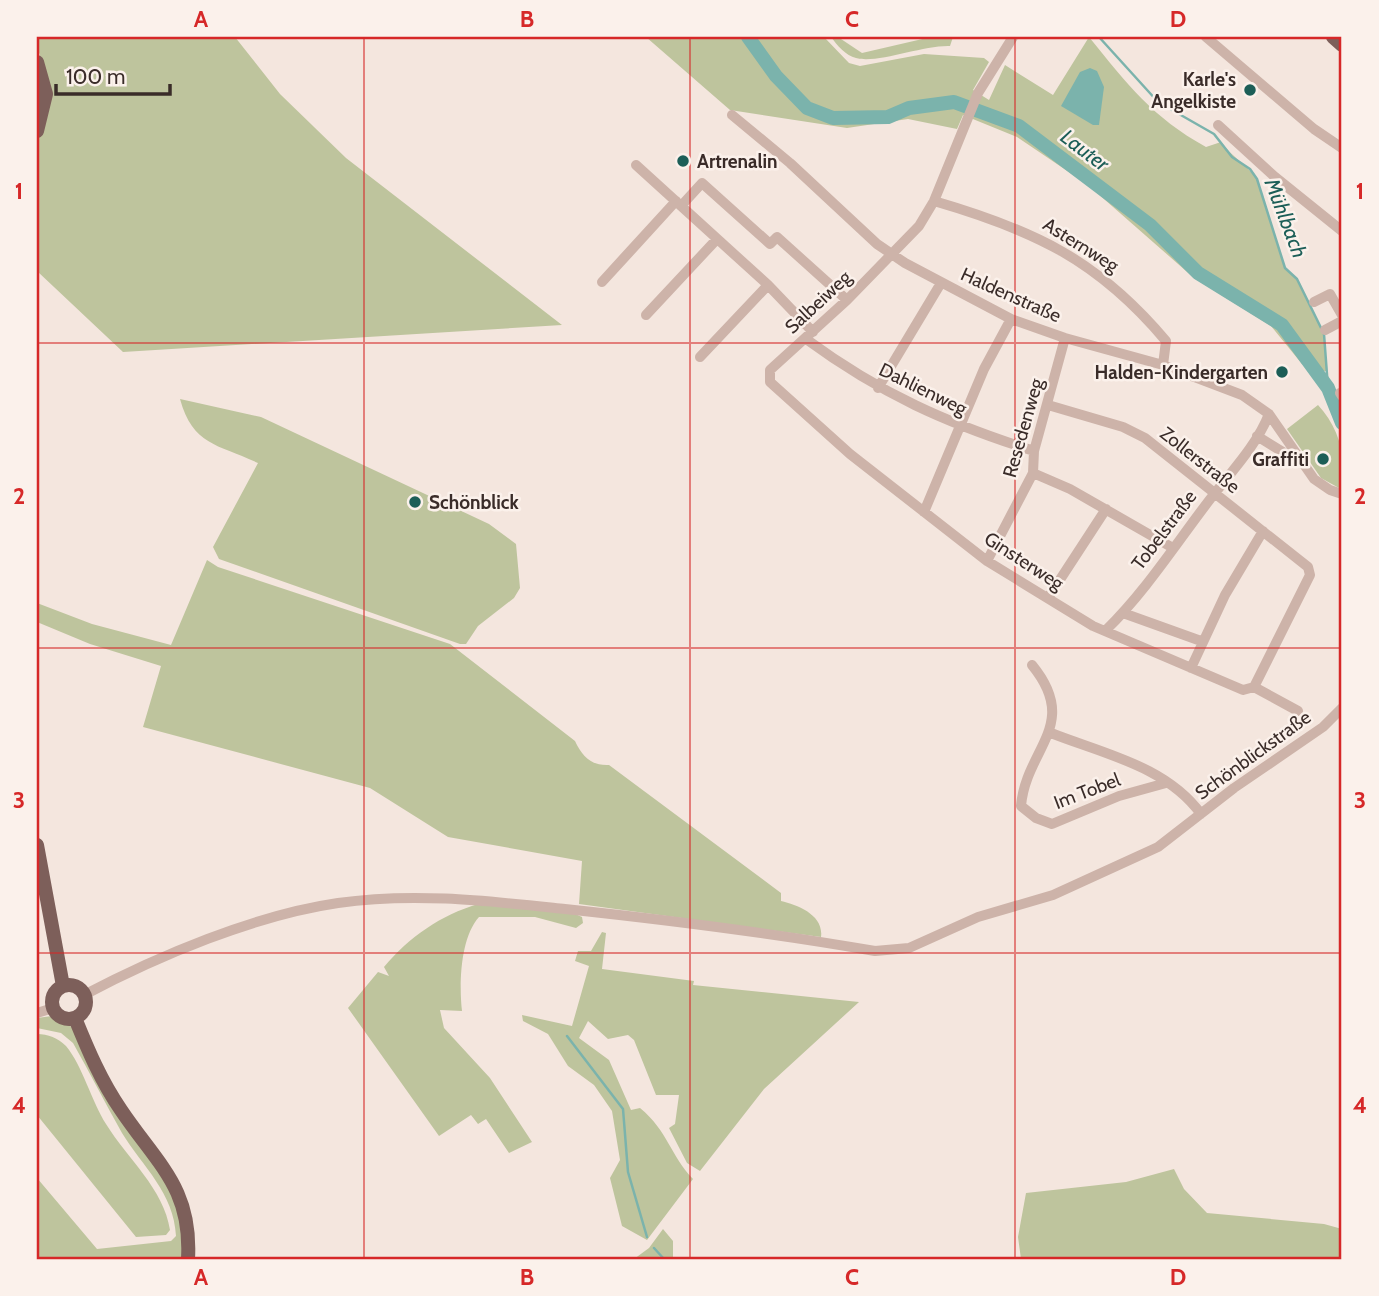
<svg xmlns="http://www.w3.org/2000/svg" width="1379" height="1296" font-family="Cabin,sans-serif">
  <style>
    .green { fill: #bec49d }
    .water { fill: #7bb3ac }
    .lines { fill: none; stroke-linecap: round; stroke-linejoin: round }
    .stream { stroke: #7bb3ac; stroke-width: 2.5 }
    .river { stroke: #7bb3ac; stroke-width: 14 }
    .minor { stroke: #cdb3a9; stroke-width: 10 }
    .major { stroke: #7d5f5a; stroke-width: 14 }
    .grid { fill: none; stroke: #d62828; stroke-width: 2; stroke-opacity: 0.55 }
    .poi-dot { fill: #1c5e57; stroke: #fbf1eb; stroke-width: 2.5 }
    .labels { text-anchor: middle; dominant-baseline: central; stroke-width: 5; stroke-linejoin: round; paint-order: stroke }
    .poi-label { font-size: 19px; font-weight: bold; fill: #3a2c29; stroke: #fbf1eb; text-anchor: end }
    .street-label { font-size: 19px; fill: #3a2c29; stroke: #fbf1eb }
    .water-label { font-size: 21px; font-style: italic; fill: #1c5e57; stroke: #fbf1eb }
    .neatline { fill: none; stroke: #d62828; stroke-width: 2.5 }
    .grid-label { font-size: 23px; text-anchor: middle; font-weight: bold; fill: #d62828 }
  </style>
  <rect width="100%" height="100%" fill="#f4e6de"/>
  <!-- green -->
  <path class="green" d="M37,37H235L280,94L346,158L562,325L123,352L37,271V139C47,119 52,90 45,68C40,56 37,50 37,37Z
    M646,37H824L849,63L860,66L924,54L984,58L989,62L973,90L989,100L1005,65L1053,95L1089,37C1128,85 1152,117 1206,147L1221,142C1232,157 1247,165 1257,179L1285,268L1297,279L1324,334L1327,371H1323L1324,377L1302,364L1271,326L1194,278L1088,185L1017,137L963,115L957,129L908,119L847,128L730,110Z
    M831,37H838L862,53L931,37H953L950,46C923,45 877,64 856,58C846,56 837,45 831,37Z
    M180,399L261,417L489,524L516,544L520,588L514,598L478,626L466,644H460L219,559L213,547L258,463C218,444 193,446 180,399Z
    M1318,405C1339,428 1348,457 1339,488L1321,478L1287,429Z
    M207,560L218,567L450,644L575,741C582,756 591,766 609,765L781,893V901C798,905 824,915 821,937L579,904L582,861L448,837L370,788L143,727L161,666L90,644L37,622V603L92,624L171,645Z
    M478,904L573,913L582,917L583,923L576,928L535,917H479C460,938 459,985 462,1011L440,1010L444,1028L490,1078L532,1142L509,1153L486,1119L478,1124L471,1115L439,1136L348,1008L378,972L389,976L384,967C409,937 441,915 478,904Z
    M602,932L606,933L602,969L694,981L693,985L859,1002L764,1089L700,1171L687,1163L669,1128L675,1124L679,1095H656L634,1040L628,1035L608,1039L588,1021L579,1038L609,1060L631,1110L640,1108C668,1131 670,1155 693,1179L647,1240L622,1226L610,1178L620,1160L612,1111L594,1085L568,1066L548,1034L523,1021L522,1015L572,1026L589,966L575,961L578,951H591Z
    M52,1016L72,1027L173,1191L183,1225V1259H37V1178L97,1249L171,1241L176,1236C174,1193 143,1167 122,1133C105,1103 90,1073 73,1043L61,1033L37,1028V1018Z
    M37,1034C48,1034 58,1038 66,1046C82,1065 92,1102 106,1124C127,1158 164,1189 170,1230L166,1235L136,1237L37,1115Z
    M1174,1169L1184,1189L1207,1213L1324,1224L1342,1229V1259H1021L1018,1237L1026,1193L1126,1182Z
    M663,1229L673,1241V1259H634L649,1248Z"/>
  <!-- water -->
  <path class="water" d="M1090,68L1097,71L1104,87L1099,125H1093L1061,106L1080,72Z"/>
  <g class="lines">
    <!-- stream -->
    <path class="stream" d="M1099,37L1158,102L1214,134L1232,157L1250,169L1257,179L1285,268L1297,279L1324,334L1328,388
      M567,1036L623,1109L628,1172L647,1237
      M654,1248L664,1259"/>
    <!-- river -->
    <path class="river" d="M748,37L776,76L807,108L833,118L888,117L909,108L954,102L1019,126L1150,225L1198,273L1282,325L1328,388L1342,423"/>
    <!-- minor -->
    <path class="minor" d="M1013,37L978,93L934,201L919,226L847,300L770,370V382L850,454L987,561L1093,626L1243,690L1254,687L1298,711
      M1206,37L1314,129L1342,148
      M732,115L790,163L877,244L905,263L1011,319L1065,338L1163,365L1242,395L1269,414L1314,479L1330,490L1342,494
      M1218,125L1275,177L1342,231
      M636,165L768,285
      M934,201C1034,230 1098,260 1166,341L1163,365
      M681,206L702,183L770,244L777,237L847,300
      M602,282L676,201
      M1314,302L1330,294L1342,315
      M646,315L717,239
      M1325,330L1342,321
      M806,339C881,394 946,423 1034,451
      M700,357L768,285L813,332
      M878,388L941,283
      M1340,393L1342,396
      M1048,405L1123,427L1145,438L1308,567L1310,575L1254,687
      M1257,436L1291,457H1297
      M1033,473L1070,489L1173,548
      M924,512L984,369L1011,319
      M987,561L1033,473L1034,451L1065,338
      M1048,598L1106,509
      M1123,613L1201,641
      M1106,630C1146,591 1177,542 1211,498C1231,472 1257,445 1269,414
      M1032,665C1081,725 1026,748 1021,806L1036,818L1052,824L1119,796L1166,783
      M1191,668L1225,595L1263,531
      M1051,733C1104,754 1166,766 1201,814
      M84,995C158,956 255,915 338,903C414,892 489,901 565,909C668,920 772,933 875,951L909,948L978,917L1053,895L1158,847L1234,788L1323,727L1342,708
      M37,1013L53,1008"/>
    <!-- major -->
    <path class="major" d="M1333,37L1342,45
      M37,62L46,94L37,131
      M37,845L63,986
      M52 1002a17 17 0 1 1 34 0a17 17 0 1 1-34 0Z
      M75,1018C88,1050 101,1081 121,1110C158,1165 192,1188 188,1259"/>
  </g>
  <!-- grid -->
  <path class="grid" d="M364,37V1259M690,37V1259M1015,37V1259M37,343H1342M37,648H1342M37,953H1342"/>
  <!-- markers -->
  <g class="poi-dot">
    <circle cx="1250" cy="90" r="7"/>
    <circle cx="683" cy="161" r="7"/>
    <circle cx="1282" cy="372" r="7"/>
    <circle cx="1323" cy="459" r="7"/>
    <circle cx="415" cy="502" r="7"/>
  </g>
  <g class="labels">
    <!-- poi labels -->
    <g class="poi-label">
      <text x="1236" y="79">Karle's<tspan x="1236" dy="22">Angelkiste</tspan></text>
      <text x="697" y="161" text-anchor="start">Artrenalin</text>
      <text x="1268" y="372">Halden-Kindergarten</text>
      <text x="1309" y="459">Graffiti</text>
      <text x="429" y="502" text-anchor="start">Schönblick</text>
    </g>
    <!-- street labels -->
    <g class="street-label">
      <text transform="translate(1081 245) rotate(32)">Asternweg</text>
      <text transform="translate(1011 295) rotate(24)">Haldenstraße</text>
      <text transform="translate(818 302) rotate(-43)">Salbeiweg</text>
      <text transform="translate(923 389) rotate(26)">Dahlienweg</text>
      <text transform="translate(1023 428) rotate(-74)">Resedenweg</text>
      <text transform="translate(1200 460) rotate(38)">Zollerstraße</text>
      <text transform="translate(1164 530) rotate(-53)">Tobelstraße</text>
      <text transform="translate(1024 561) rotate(33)">Ginsterweg</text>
      <text transform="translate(1253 755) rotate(-36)">Schönblickstraße</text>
      <text transform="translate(1087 791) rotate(-21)">Im Tobel</text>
    </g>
    <!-- water labels -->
    <g class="water-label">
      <text transform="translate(1085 150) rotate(37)">Lauter</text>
      <text transform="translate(1286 218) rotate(69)">Mühlbach</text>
    </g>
  </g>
  <!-- border -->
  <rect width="1379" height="1296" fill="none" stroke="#fbf1eb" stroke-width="77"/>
  <!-- scale -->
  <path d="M56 84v10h114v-10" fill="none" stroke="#3a2c29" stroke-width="3.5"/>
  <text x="66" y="84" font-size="21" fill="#3a2c29" stroke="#fbf1eb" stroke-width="5" paint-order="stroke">100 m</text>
  <rect x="38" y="38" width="1302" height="1220" class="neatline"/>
  <g class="grid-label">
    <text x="201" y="27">A</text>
    <text x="527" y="27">B</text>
    <text x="852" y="27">C</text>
    <text x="1178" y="27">D</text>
    <text x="19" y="199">1</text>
    <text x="1360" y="199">1</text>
    <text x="19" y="504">2</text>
    <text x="1360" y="504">2</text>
    <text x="19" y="808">3</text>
    <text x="1360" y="808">3</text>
    <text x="19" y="1113">4</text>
    <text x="1360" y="1113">4</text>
    <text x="201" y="1285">A</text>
    <text x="527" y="1285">B</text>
    <text x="852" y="1285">C</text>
    <text x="1178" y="1285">D</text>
  </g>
</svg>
